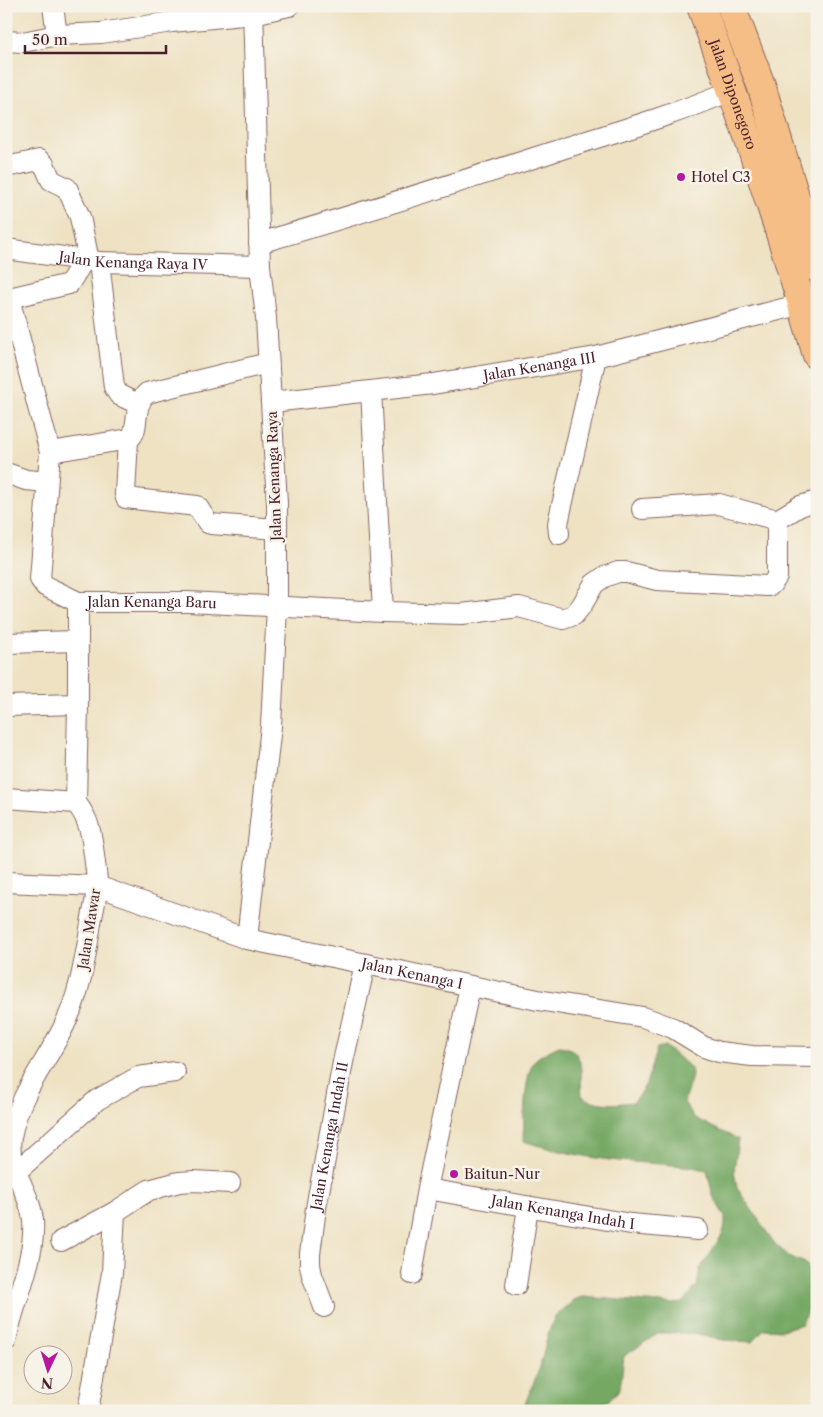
<svg xmlns="http://www.w3.org/2000/svg" width="823" height="1417" font-family="'Libre Caslon Text',serif">
  <style>
    .forest { fill: #75a864; stroke: #606448 }
    .lines { fill: none; stroke-linecap: round; stroke-linejoin: round }
    .minor-casing { stroke: #836360; stroke-width: 22 }
    .highway-casing { stroke: #836360; stroke-width: 30 }
    .minor { stroke: #fff; stroke-width: 20 }
    .highway { stroke: #f6be87; stroke-width: 28 }
    .poi-dot { fill: #b5179e; stroke: #f7f3e8; stroke-width: 2 }
    .labels { text-anchor: middle; dominant-baseline: central; stroke-width: 5; stroke-linejoin: round; paint-order: stroke }
    .street-label { font-size: 14px; fill: #4a1f2b; stroke: #f7f3e8 }
    .poi-label { font-size: 14px; fill: #4a1f2b; stroke: #f7f3e8; text-anchor: start }
  </style>
  <rect width="100%" height="100%" fill="#f7f3e8"/>
  <filter id="ink" filterUnits="userSpaceOnUse"><feTurbulence type="fractalNoise" baseFrequency=".02" numOctaves="2"/><feDisplacementMap in="SourceGraphic" scale="10" xChannelSelector="R" yChannelSelector="G"/><feConvolveMatrix kernelMatrix="1 2 1 2 8 2 1 2 1" color-interpolation-filters="sRGB"/></filter>
  <filter id="wash" filterUnits="userSpaceOnUse"><feTurbulence type="fractalNoise" baseFrequency=".0096" numOctaves="4" result="noise"/><feDisplacementMap in="SourceGraphic" scale="20" xChannelSelector="R" yChannelSelector="G"/><feGaussianBlur stdDeviation="1.12" result="paint"/><feColorMatrix in="noise" values="0 0 0 0 0 0 0 0 0 0 0 0 0 0 0 0 0 1.4 0 .05"/><feComposite in="paint" operator="in"/></filter>
  <g filter="url(#wash)">
    <rect width="100%" height="100%" fill="#eee2c3"/>
    <!-- forest -->
    <path class="forest" d="M559,1046C588,1048 579,1076 582,1096C597,1106 617,1104 634,1102L646,1084L657,1048L665,1046L691,1068L692,1076L684,1102L693,1117L720,1131L738,1139L734,1171L737,1188L775,1244L789,1256L805,1263L816,1276L808,1308L802,1324L782,1330L764,1329L752,1342L723,1340L695,1333H659L624,1356L620,1389L608,1401L591,1405L581,1411H522L540,1367L548,1334L554,1318L574,1300L582,1297L673,1304L682,1303L697,1286L700,1269L722,1235L725,1226V1217L713,1196L707,1170C675,1163 643,1164 610,1160C580,1156 552,1150 523,1141C524,1124 524,1072 535,1060C541,1054 551,1050 559,1046Z"/>
  </g>
  <g filter="url(#ink)">
    <g class="lines">
      <defs>
        <g id="minor">
          <path d="M53,6L57,35"/>
          <path d="M6,41L23,42L57,35L101,33L172,22L253,14L289,6"/>
          <path d="M6,167L39,160L44,164L51,180L67,188L80,217L89,261"/>
          <path d="M259,243C355,215 450,185 546,154C608,134 672,116 733,90"/>
          <path id="s1" d="M6,249L99,262L260,266"/>
          <path d="M99,262L114,387L119,395L138,404"/>
          <path d="M6,298H9L50,452"/>
          <path d="M9,298L69,284L84,260"/>
          <path d="M371,391L383,612"/>
          <path id="s2" d="M272,402L433,384L596,357L802,304"/>
          <path d="M128,439L125,494L126,498L197,506L208,523L211,524L277,529"/>
          <path d="M6,473L26,480L47,482"/>
          <path d="M642,509L719,504L777,520"/>
          <path d="M559,534L558,524L560,514L596,357"/>
          <path d="M78,602L45,586L40,579L50,452L129,439C141,430 131,407 147,393L268,363"/>
          <path d="M6,643L78,641"/>
          <path d="M6,706L78,704"/>
          <path d="M6,798L76,803C91,821 92,839 95,863C96,870 97,878 97,885C97,897 93,911 91,923C85,959 80,995 63,1028C44,1066 19,1094 11,1137C6,1168 30,1190 33,1220C36,1260 13,1302 6,1341"/>
          <path id="s3" d="M76,803L78,704V602H188L383,612L462,614L519,607L563,619L574,615L582,605L594,584L604,577L618,572H626L657,580L767,586L771,585L777,577V520L800,506L817,501"/>
          <path id="s4" d="M6,882L97,886L247,939L538,1000L643,1017L673,1028L704,1047L719,1052L752,1056L817,1057"/>
          <path d="M247,939L271,726L277,607V503L266,318L260,266L253,6"/>
          <path d="M16,1172L97,1100L138,1077L175,1072"/>
          <path id="s5" d="M427,1189L631,1224L698,1230"/>
          <path d="M61,1241L115,1212L149,1190L179,1182L194,1181L230,1183"/>
          <path d="M412,1274L427,1189L470,986"/>
          <path d="M516,1285L528,1207"/>
          <path id="s6" d="M324,1307L312,1275L310,1265V1254L316,1208L343,1062L365,964"/>
          <path d="M88,1411L112,1273L115,1212"/>
        </g>
        <g id="highway">
          <path id="s7" d="M701,6C744,121 783,237 817,355"/>
          <path d="M731,6L761,85L817,268"/>
        </g>
      </defs>
      <!-- minor casing -->
      <use href="#minor" class="minor-casing"/>
      <!-- highway casing -->
      <use href="#highway" class="highway-casing"/>
      <!-- minor -->
      <use href="#minor" class="minor"/>
      <!-- highway -->
      <use href="#highway" class="highway"/>
    </g>
  </g>
  <!-- markers -->
  <g class="poi-dot">
    <circle cx="681" cy="177" r="5"/>
    <circle cx="454" cy="1174" r="5"/>
  </g>
  <g class="labels">
    <!-- street labels -->
    <g class="street-label">
      <text stroke="none"><textPath href="#s7" startOffset="94">Jalan Diponegoro</textPath></text>
      <text stroke="none"><textPath href="#s1" startOffset="128">Jalan Kenanga Raya IV</textPath></text>
      <text stroke="none"><textPath href="#s2" startOffset="270">Jalan Kenanga III</textPath></text>
      <text transform="translate(274 476) rotate(-92)">Jalan Kenanga Raya</text>
      <text stroke="none"><textPath href="#s3" startOffset="275">Jalan Kenanga Baru</textPath></text>
      <text transform="translate(89 929) rotate(-81)">Jalan Mawar</text>
      <text stroke="none"><textPath href="#s4" startOffset="419">Jalan Kenanga I</textPath></text>
      <text stroke="none"><textPath href="#s6" startOffset="175">Jalan Kenanga Indah II</textPath></text>
      <text stroke="none"><textPath href="#s5" startOffset="138">Jalan Kenanga Indah I</textPath></text>
    </g>
    <!-- poi labels -->
    <g class="poi-label">
      <text x="691" y="177">Hotel C3</text>
      <text x="464" y="1174">Baitun-Nur</text>
    </g>
  </g>
  <!-- margin -->
  <rect width="823" height="1417" fill="none" stroke="#f7f3e8" stroke-width="25"/>
  <!-- north arrow -->
  <g transform="translate(48 1370) rotate(184)"><circle r="24" fill="#f7f3e8" stroke="#b29e9c"/>
  <path d="M0-4L9 19L0 12L-9 19Z" fill="#b5179e"/>
  <text y="-8" font-size="14" font-weight="bold" text-anchor="middle" fill="#4a1f2b">N</text>
  </g>
  <!-- scale -->
  <path d="M25 45v8h141v-8" fill="none" stroke="#4a1f2b" stroke-width="2.5"/>
  <text x="32" y="45" font-size="15" fill="#4a1f2b" stroke="#f7f3e8" stroke-width="4" paint-order="stroke">50 m</text>
</svg>
